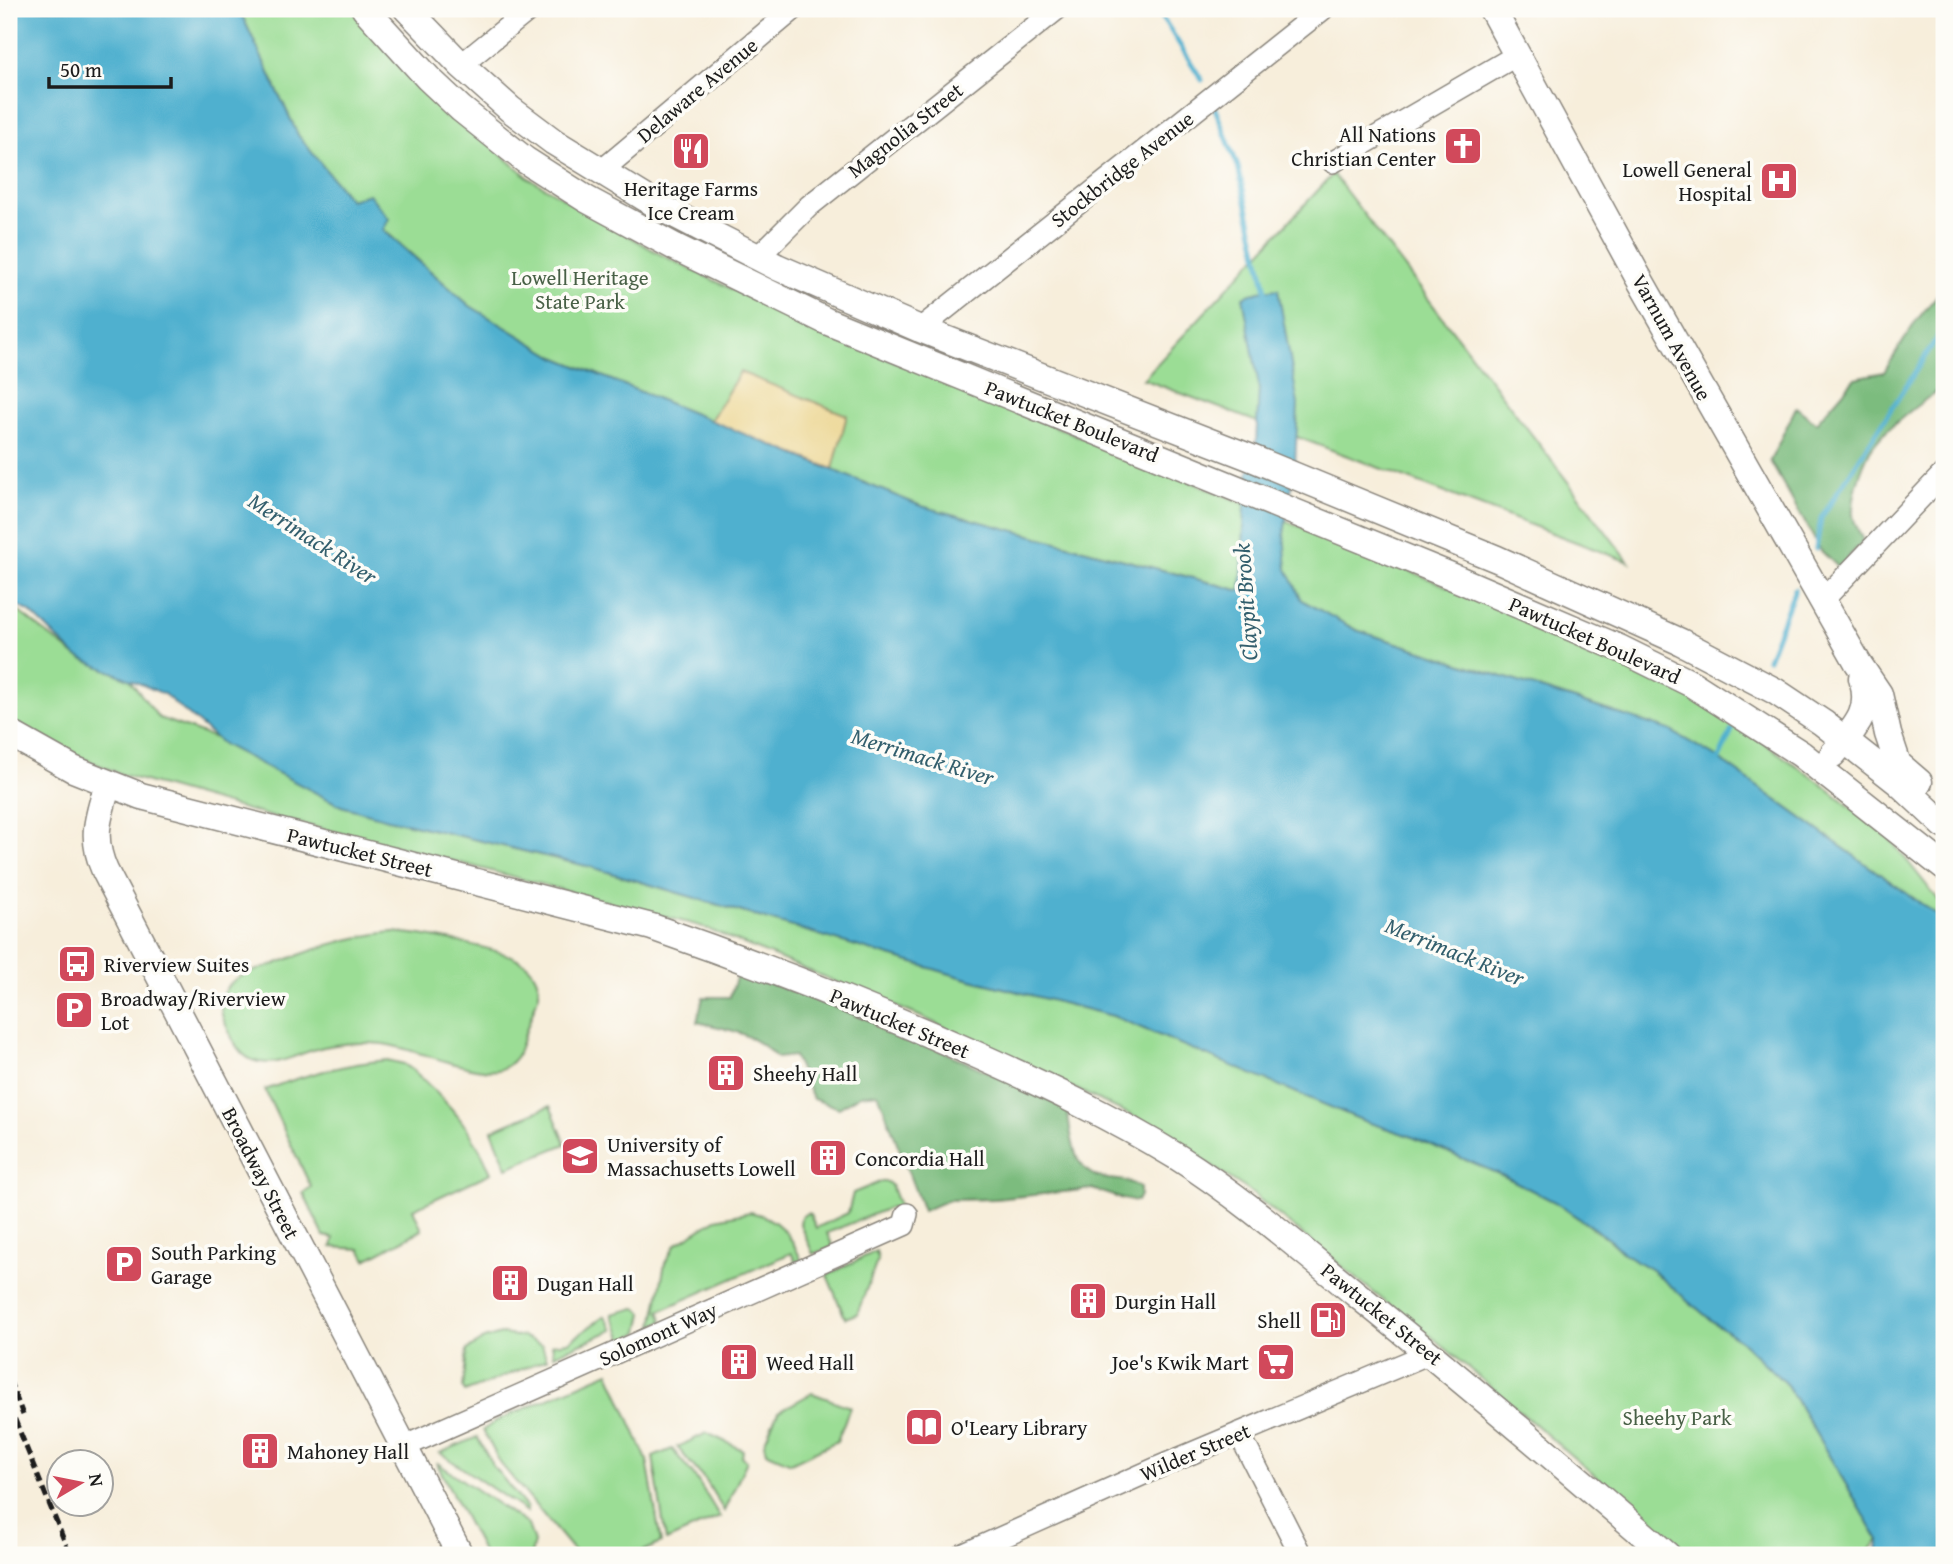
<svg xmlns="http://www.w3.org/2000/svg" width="1953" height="1564" font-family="'Gentium Book Plus',serif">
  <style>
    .green { fill: #9bdd95; stroke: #5c7c58; stroke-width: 2 }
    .forest { fill: #7cbc7e; stroke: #4c6c4d; stroke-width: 2 }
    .sand { fill: #eeda9e; stroke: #857b5d; stroke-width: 2 }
    .water { fill: #50b0cf; stroke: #366676; stroke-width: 2 }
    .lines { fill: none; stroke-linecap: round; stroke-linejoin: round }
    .stream { stroke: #50b0cf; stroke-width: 5 }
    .minor-casing { stroke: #8a857c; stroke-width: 24 }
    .major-casing { stroke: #8a857c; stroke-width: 29 }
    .minor { stroke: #fff; stroke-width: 21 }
    .major { stroke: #fff; stroke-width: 26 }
    .rail { stroke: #1c1c1c; stroke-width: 5; stroke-dasharray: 10 5; stroke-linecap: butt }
    .labels { text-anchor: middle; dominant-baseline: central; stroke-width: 7; stroke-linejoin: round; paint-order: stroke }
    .street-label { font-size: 21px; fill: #1c1c1c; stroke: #fdfcf7 }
    .poi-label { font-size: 21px; fill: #1c1c1c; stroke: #fdfcf7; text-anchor: start }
    .park-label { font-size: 21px; fill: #486046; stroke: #fdfcf7 }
    .water-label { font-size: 23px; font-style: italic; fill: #335f6d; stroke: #fdfcf7 }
  </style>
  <rect width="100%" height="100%" fill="#fdfcf7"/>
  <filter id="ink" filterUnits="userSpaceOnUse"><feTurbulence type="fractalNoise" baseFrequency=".0143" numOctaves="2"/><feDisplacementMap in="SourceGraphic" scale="14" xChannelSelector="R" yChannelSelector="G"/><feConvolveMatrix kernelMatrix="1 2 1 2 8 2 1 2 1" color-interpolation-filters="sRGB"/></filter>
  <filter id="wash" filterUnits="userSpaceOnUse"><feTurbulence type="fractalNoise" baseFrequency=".00686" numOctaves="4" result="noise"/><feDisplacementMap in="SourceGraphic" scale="28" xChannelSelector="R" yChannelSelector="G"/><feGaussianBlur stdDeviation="1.57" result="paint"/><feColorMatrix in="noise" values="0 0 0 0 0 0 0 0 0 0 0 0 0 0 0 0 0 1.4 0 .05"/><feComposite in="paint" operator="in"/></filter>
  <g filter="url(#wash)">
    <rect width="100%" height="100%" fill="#f7eedb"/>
    <!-- green -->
    <path class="green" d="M239,9H352L409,74L529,178L660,254L797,321L1569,636L1708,703L1818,781L1889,838L1944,907V920L1716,757L1669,730L1356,630L1301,600L1242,591L921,506L555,357L470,306L350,200L298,135Z
      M1333,174L1629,562L1143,379Z
      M9,604L77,657L129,679L159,718L218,739L388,819L591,867L964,978L1113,1016L1364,1121L1410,1136L1506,1177L1555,1202L1609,1240L1623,1253L1652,1270L1712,1321L1741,1341L1787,1385L1879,1540L1866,1555H1688L1432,1337L1400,1314L1248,1190L1137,1118L924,1018L700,926L400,847L276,818L123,775L77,756L26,730L9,718Z
      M393,932C420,934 508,948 527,965C535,972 540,984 539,994L517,1056C513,1061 509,1066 501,1069C479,1078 411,1047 383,1044C364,1042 343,1043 324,1047C302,1051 275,1070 252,1060C238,1054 233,1040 227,1027C219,1013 218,995 231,983C241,974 257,970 270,966C311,950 349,936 393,932Z
      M387,1060L404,1064L414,1071C450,1105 472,1127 491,1173L413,1209L422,1230L366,1260L360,1249L332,1247L334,1238L324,1236L303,1193L311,1187L265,1090C306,1074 344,1064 387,1060Z
      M550,1106L566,1144L507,1168L492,1130Z
      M880,1182H887L891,1185L902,1214L898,1219L894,1218L891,1207L827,1233L833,1247L813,1254L800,1224L801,1217L807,1213L810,1214L816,1228L848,1213L853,1193Z
      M750,1212C779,1218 791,1235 802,1262L797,1264L791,1253L659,1311L663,1321L653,1326L665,1263L675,1245L716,1219Z
      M876,1251L878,1259L857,1314L845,1318L827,1275Z
      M636,1308L643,1313L639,1332L624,1341L612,1314Z
      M605,1316L613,1330L554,1355L552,1344L568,1342Z
      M501,1334L524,1337L542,1345L547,1359L465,1392L463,1388L467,1350L484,1339Z
      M609,1372L647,1460L661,1543L635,1555H577L500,1463L483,1430L498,1420Z
      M812,1393L850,1407L837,1441L791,1463L766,1452L764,1443L778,1412Z
      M707,1433L743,1450L742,1457L747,1461L724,1511L706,1481L677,1447Z
      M477,1437L493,1466L527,1508V1512L440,1453Z
      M672,1449L696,1478L720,1517L666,1541L653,1457Z
      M436,1462L528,1525L534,1542L531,1555H484Z"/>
    <!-- forest -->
    <path class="forest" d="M1944,287V387C1925,399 1880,432 1870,451C1861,468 1852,496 1853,515C1854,523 1860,533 1863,541L1839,568L1821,551L1770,461L1796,407L1816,423L1855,378L1884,372L1916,321Z
      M737,975L761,980L892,1028L1067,1108C1072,1137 1071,1175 1108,1179C1120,1180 1130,1180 1140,1188V1195L1137,1201L1122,1199L1092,1189L995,1199L948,1200L923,1211L878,1093L860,1095L839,1108L813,1099L794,1056L777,1058C753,1033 729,1029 697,1022L703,997H730Z"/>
    <!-- sand -->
    <path class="sand" d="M740,372L847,415L833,469L710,421Z"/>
    <!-- water -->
    <path class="water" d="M9,9H239L298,135L350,200L369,194L389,219L383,230L470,306L555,357L921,506L1241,591L1246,482L1256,443L1259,387L1243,297L1259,291L1278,289L1298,404L1295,466L1284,534L1287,569L1302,600L1356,630L1669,730L1716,757L1944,920V1555H1878L1879,1540L1787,1385L1741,1341L1712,1321L1652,1270L1623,1253L1609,1239L1555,1202L1506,1177L1410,1136L1364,1121L1113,1016L964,978L591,867L388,819L341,806L224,745L164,694L77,657L29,611L9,602Z"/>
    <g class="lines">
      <!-- stream -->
      <path class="stream" d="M1157,9L1202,80
        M1214,106L1238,167L1267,295
        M1816,549L1821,518L1944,327
        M1768,659L1795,589
        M1716,765L1732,730"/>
    </g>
  </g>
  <g filter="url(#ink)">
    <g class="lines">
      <defs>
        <path id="minor" d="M461,65L530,9
          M1333,162L1517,55
          M600,172L794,9
          M759,256L809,206L1057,9
          M920,329L1323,9
          M1822,601L1944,473
          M1239,1433L1301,1555
          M403,1447L904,1225L907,1214
          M962,1555L1159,1467L1430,1353"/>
        <path id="major" d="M365,9L428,78L461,109L525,160L586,199L675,247L826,321L1451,576L1619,648L1692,684L1801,754L1944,867
          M407,9L461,65L510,109L554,142L660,207L777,267L920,329L1249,457L1497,559L1681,642L1775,691L1823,723L1898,782L1944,825
          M1492,9L1637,275L1858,663L1879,694L1888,734L1898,764L1919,782
          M9,733L73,769L141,796L652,927C759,964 864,1005 968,1051C1040,1083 1111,1116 1179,1158C1242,1198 1298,1247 1356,1294C1462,1379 1565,1467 1667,1555
          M1833,754C1854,728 1873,713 1862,678
          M108,784C98,818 90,837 105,871L460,1555"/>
      </defs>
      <!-- minor casing -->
      <use href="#minor" class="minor-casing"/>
      <!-- major casing -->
      <use href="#major" class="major-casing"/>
      <!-- minor -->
      <use href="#minor" class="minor"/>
      <!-- major -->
      <use href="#major" class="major"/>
      <!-- rail -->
      <path class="rail" d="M9,1379L23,1415
        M9,1405L70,1555"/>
    </g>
  </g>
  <!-- icons -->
  <defs>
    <symbol id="church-square" viewBox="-11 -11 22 22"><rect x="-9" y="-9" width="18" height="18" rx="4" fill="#d1495b" stroke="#fdfcf7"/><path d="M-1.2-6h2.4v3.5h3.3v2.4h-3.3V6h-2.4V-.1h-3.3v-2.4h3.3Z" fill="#fff"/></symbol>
    <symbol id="restaurant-square" viewBox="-11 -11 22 22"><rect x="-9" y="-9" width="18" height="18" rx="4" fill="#d1495b" stroke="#fdfcf7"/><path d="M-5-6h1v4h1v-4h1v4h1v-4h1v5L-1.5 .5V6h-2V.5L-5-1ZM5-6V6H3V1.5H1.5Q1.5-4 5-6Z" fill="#fff"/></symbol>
    <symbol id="hospital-square" viewBox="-11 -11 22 22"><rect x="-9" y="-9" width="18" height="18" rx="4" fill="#d1495b" stroke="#fdfcf7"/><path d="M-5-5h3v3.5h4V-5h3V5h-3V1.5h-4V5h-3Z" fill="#fff"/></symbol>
    <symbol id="bus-square" viewBox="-11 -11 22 22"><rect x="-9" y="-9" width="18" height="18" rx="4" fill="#d1495b" stroke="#fdfcf7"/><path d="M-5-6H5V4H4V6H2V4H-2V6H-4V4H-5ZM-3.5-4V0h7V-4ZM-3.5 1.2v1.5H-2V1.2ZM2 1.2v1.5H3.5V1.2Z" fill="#fff"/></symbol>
    <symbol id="parking-square" viewBox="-11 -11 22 22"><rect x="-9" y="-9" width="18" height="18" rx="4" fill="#d1495b" stroke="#fdfcf7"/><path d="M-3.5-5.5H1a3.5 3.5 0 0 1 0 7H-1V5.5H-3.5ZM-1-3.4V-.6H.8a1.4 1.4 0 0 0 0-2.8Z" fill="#fff"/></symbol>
    <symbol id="building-square" viewBox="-11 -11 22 22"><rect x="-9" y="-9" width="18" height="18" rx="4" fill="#d1495b" stroke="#fdfcf7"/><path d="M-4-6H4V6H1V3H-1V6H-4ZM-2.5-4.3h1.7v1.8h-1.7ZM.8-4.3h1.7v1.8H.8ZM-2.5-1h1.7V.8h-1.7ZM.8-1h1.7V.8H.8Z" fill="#fff"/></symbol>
    <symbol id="university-square" viewBox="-11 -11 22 22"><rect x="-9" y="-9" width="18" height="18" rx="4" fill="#d1495b" stroke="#fdfcf7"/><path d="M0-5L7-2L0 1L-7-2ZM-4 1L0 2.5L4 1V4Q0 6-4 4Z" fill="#fff"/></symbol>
    <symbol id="fuel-square" viewBox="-11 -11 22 22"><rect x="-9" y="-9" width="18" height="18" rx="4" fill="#d1495b" stroke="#fdfcf7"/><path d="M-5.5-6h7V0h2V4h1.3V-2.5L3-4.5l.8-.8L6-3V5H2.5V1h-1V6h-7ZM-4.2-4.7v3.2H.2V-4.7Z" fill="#fff"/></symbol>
    <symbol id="supermarket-square" viewBox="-11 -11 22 22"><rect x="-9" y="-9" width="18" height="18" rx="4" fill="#d1495b" stroke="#fdfcf7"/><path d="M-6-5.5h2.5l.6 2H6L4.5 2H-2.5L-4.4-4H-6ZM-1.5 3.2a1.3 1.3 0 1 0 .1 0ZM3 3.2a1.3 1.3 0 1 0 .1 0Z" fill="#fff"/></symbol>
    <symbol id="library-square" viewBox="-11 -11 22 22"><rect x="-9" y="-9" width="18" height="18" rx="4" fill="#d1495b" stroke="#fdfcf7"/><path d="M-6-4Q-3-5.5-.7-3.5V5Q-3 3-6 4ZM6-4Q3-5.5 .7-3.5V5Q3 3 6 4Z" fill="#fff"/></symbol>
  </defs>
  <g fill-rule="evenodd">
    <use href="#church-square" x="1441" y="124" width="44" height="44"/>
    <use href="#restaurant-square" x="669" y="129" width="44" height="44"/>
    <use href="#hospital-square" x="1757" y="159" width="44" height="44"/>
    <use href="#bus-square" x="55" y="942" width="44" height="44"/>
    <use href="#parking-square" x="52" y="988" width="44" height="44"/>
    <use href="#building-square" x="704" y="1051" width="44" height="44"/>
    <use href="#university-square" x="558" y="1134" width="44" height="44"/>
    <use href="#building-square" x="806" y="1136" width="44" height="44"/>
    <use href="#parking-square" x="102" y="1242" width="44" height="44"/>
    <use href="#building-square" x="488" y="1261" width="44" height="44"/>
    <use href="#building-square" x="1066" y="1279" width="44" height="44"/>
    <use href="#fuel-square" x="1306" y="1298" width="44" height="44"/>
    <use href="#building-square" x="717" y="1340" width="44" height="44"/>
    <use href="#supermarket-square" x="1254" y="1340" width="44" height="44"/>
    <use href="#library-square" x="902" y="1405" width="44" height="44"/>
    <use href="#building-square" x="238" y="1429" width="44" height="44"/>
  </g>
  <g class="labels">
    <!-- street labels -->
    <g class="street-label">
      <text transform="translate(697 90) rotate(-40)">Delaware Avenue</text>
      <text transform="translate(905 130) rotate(-38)">Magnolia Street</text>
      <text transform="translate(1122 169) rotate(-38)">Stockbridge Avenue</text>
      <text transform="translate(1672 337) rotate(61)">Varnum Avenue</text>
      <text transform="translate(1072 421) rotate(22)">Pawtucket Boulevard</text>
      <text transform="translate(1595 640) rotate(24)">Pawtucket Boulevard</text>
      <text transform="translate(360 852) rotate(14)">Pawtucket Street</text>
      <text transform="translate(900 1023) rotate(23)">Pawtucket Street</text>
      <text transform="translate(261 1173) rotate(63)">Broadway Street</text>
      <text transform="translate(1382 1314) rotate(39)">Pawtucket Street</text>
      <text transform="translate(658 1334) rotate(-24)">Solomont Way</text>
      <text transform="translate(1195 1452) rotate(-23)">Wilder Street</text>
    </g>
    <!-- poi labels -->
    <g class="poi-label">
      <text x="1436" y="134" text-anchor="end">All Nations<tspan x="1436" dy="24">Christian Center</tspan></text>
      <text x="1752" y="169" text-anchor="end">Lowell General<tspan x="1752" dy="24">Hospital</tspan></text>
      <text x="691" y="188" text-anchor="middle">Heritage Farms<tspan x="691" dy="24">Ice Cream</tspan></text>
      <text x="104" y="964">Riverview Suites</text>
      <text x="101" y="998">Broadway/Riverview<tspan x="101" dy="24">Lot</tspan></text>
      <text x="753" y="1073">Sheehy Hall</text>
      <text x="607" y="1144">University of<tspan x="607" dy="24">Massachusetts Lowell</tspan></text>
      <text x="855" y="1158">Concordia Hall</text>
      <text x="151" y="1252">South Parking<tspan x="151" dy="24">Garage</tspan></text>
      <text x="537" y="1283">Dugan Hall</text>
      <text x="1115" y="1301">Durgin Hall</text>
      <text x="1301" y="1320" text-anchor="end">Shell</text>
      <text x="766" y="1362">Weed Hall</text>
      <text x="1249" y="1362" text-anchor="end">Joe's Kwik Mart</text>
      <text x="951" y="1427">O'Leary Library</text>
      <text x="287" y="1451">Mahoney Hall</text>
    </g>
    <!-- park labels -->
    <g class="park-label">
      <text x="580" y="277">Lowell Heritage<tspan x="580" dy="24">State Park</tspan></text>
      <text x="1677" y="1417">Sheehy Park</text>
    </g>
    <!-- water labels -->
    <g class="water-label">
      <text transform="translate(313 538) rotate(33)">Merrimack River</text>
      <text transform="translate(1245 602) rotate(-94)">Claypit Brook</text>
      <text transform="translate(923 756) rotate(17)">Merrimack River</text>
      <text transform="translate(1455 951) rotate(22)">Merrimack River</text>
    </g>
  </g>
  <!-- margin -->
  <rect width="1953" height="1564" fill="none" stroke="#fdfcf7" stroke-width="35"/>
  <!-- north arrow -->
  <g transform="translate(80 1483) rotate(80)"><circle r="33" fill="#fdfcf7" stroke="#a3a29f" stroke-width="2"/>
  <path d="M0-5L12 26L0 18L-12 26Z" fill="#d1495b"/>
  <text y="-10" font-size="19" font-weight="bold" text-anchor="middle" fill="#1c1c1c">N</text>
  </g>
  <!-- scale -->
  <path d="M49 77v10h122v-10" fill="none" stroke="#1c1c1c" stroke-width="3.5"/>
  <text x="60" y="77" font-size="21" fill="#1c1c1c" stroke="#fdfcf7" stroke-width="5" paint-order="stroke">50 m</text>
</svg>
